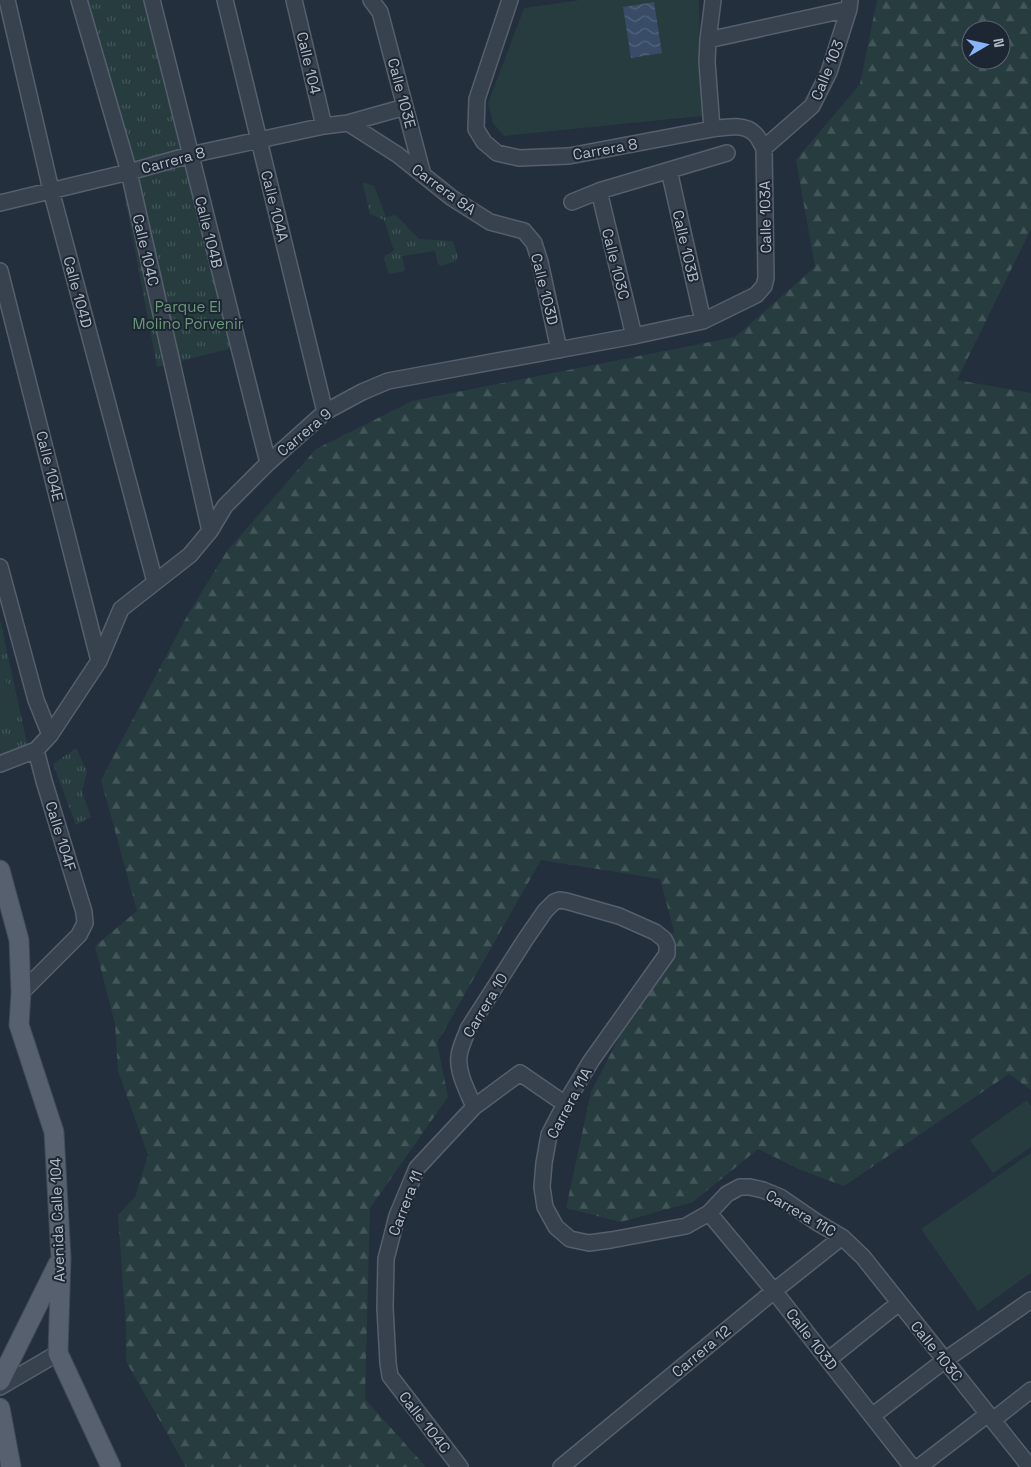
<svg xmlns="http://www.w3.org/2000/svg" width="1031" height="1467" font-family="'Space Grotesk',sans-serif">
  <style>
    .forest { fill: url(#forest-firs); fill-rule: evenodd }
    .park { fill: url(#park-tufts) }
    .garden { fill: #263c3f }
    .water { fill: url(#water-waves) }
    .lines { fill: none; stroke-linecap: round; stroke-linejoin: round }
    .minor-casing { stroke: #565f6c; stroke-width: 18 }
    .major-casing { stroke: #414a57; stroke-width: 21 }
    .minor { stroke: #38414e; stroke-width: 15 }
    .major { stroke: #56606e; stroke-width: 19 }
    .labels { text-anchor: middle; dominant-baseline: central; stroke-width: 4; stroke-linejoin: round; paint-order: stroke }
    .street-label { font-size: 15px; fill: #b4bcc9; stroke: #1d2633 }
    .park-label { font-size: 15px; fill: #6b9a76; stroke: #1d2633 }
  </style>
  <defs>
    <pattern id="forest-firs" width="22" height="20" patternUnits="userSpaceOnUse" patternTransform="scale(1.25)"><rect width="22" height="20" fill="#263c3f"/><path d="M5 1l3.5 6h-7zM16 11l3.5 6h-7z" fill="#435659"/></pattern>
    <pattern id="park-tufts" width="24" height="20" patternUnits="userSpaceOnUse" patternTransform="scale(1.25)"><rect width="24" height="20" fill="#263c3f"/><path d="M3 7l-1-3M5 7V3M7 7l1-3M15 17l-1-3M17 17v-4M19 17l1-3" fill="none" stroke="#435659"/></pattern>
    <pattern id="water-waves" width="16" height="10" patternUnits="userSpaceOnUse" patternTransform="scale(1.25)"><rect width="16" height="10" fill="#394c67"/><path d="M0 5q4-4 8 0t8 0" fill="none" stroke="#53647b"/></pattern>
  </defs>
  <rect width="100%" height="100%" fill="#242f3e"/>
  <!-- forest -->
  <path class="forest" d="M877,0H1031V229L957,380L1031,393V1090L1009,1074L844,1186L801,1170L758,1149L693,1202L621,1222L566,1208L591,1092L674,931L660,879L541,860L437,1043L448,1097L370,1208L365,1399L426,1467H186L126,1361V1328L118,1215L135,1197L148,1155L118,1071L115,1024L95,946L137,911L101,780L187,616L227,551L316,449L412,401L735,337L815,267L796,160L860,84ZM971,30H1001V60H971Z"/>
  <!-- park -->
  <path class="park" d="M77,0H152L236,347L157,367L120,171Z
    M364,183L374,186L386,217L396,215L419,239L453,241L458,257L456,261L441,266L438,264L435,251L402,256L405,271L389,274L384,259L385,256L394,251L384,220L370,214L363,185Z
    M0,620L27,743L25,751L0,759Z
    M76,748L87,771L82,792L91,817L76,825L53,764Z"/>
  <!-- garden -->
  <path class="garden" d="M580,0H699L702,116L504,136L493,123L488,103L524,8Z
    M3,665L13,714L0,719V666Z
    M1027,1100L1031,1106V1147L993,1173L970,1140Z
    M1031,1153V1273L978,1311L921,1229Z"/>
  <!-- water -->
  <path class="water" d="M654,2L662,53L631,58L623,7Z"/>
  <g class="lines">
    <defs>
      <path id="minor" d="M7,0L51,190L155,582
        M79,0L129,172L210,531
        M152,0L268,463
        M225,0L325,412
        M294,0L324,126
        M371,0L380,12L423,175
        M510,0L477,99L476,129L484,142L497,153L519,158L569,156L712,129C726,127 745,123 755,134C759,138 761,144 764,148
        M708,40L849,9
        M348,123L405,107
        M712,129L707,62L708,40L713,0
        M764,148L812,106L829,72L849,9L850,0
        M669,170L703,321
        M599,191L634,336
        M572,202L599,191L727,153
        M0,203L129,172L190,155L324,126L348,123L398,155L452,198L490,222L524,231L534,243L540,262L559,350
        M0,271L99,661
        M0,567L36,700L50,735
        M0,764L36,750L50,735L99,661L121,609L190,555L210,531L225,506L268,463L325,412L362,392L388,381L634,336L703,321L756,295L764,286L766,278L764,148
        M21,993L79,935L85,923L84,912L44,781L36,750
        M474,1107C468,1092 457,1073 459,1056C460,1047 465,1038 468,1029L525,940L545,911L554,902L559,900L566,901L619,916L655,932L664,939L667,945V954L591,1061L565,1104L549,1135L544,1163L542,1187L545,1207L556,1227L570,1239L589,1243L611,1240L686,1226L709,1213L727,1194L740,1187H750L763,1190L780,1197L818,1223L842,1237L863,1257L1030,1467
        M709,1213L774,1291L912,1467
        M828,1360L899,1303
        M0,1387L58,1353
        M872,1416L945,1360L1031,1300
        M993,1420L1031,1390
        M460,1467L390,1376L388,1363L385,1308L386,1259L397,1216L417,1168L474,1107L520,1073L565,1104
        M561,1467L774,1291L842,1237
        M919,1467L988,1414"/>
      <path id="major" d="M0,870L19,940L21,993L19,1025L54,1132L61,1258L58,1353L111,1467
        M0,1381L58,1264
        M0,1408L11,1467"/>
    </defs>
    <!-- minor casing -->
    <use href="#minor" class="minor-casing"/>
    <!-- major casing -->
    <use href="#major" class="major-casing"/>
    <!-- minor -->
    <use href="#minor" class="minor"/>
    <!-- major -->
    <use href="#major" class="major"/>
  </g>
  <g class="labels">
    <!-- street labels -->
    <g class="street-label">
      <text transform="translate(309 63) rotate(77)">Calle 104</text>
      <text transform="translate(827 70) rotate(-68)">Calle 103</text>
      <text transform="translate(402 93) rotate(75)">Calle 103E</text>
      <text transform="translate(605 149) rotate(-10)">Carrera 8</text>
      <text transform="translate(173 160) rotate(-15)">Carrera 8</text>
      <text transform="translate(444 189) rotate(36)">Carrera 8A</text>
      <text transform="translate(275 206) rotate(76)">Calle 104A</text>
      <text transform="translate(765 217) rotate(-91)">Calle 103A</text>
      <text transform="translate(209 232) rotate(76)">Calle 104B</text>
      <text transform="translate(686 246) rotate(77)">Calle 103B</text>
      <text transform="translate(146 250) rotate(77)">Calle 104C</text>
      <text transform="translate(616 264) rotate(76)">Calle 103C</text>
      <text transform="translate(545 289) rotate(76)">Calle 103D</text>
      <text transform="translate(78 292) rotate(75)">Calle 104D</text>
      <text transform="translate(304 432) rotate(-40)">Carrera 9</text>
      <text transform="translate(50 466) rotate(76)">Calle 104E</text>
      <text transform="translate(61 836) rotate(73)">Calle 104F</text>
      <text transform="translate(485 1005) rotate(-59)">Carrera 10</text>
      <text transform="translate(569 1103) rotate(-62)">Carrera 11A</text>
      <text transform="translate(405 1203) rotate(-69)">Carrera 11</text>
      <text transform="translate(801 1213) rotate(30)">Carrera 11C</text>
      <text transform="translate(57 1220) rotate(-92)">Avenida Calle 104</text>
      <text transform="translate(812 1339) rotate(52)">Calle 103D</text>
      <text transform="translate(701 1351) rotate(-40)">Carrera 12</text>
      <text transform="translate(937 1351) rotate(51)">Calle 103C</text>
      <text transform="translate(425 1422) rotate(52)">Calle 104C</text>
    </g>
    <!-- park labels -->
    <g class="park-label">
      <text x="188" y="306">Parque El<tspan x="188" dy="17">Molino Porvenir</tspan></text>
    </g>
  </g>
  <!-- north arrow -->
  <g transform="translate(986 45) rotate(81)"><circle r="24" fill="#1d2633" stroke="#59626f"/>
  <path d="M0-4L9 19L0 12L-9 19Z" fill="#8ab4f8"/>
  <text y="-8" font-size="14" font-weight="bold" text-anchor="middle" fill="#b4bcc9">N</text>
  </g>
</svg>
